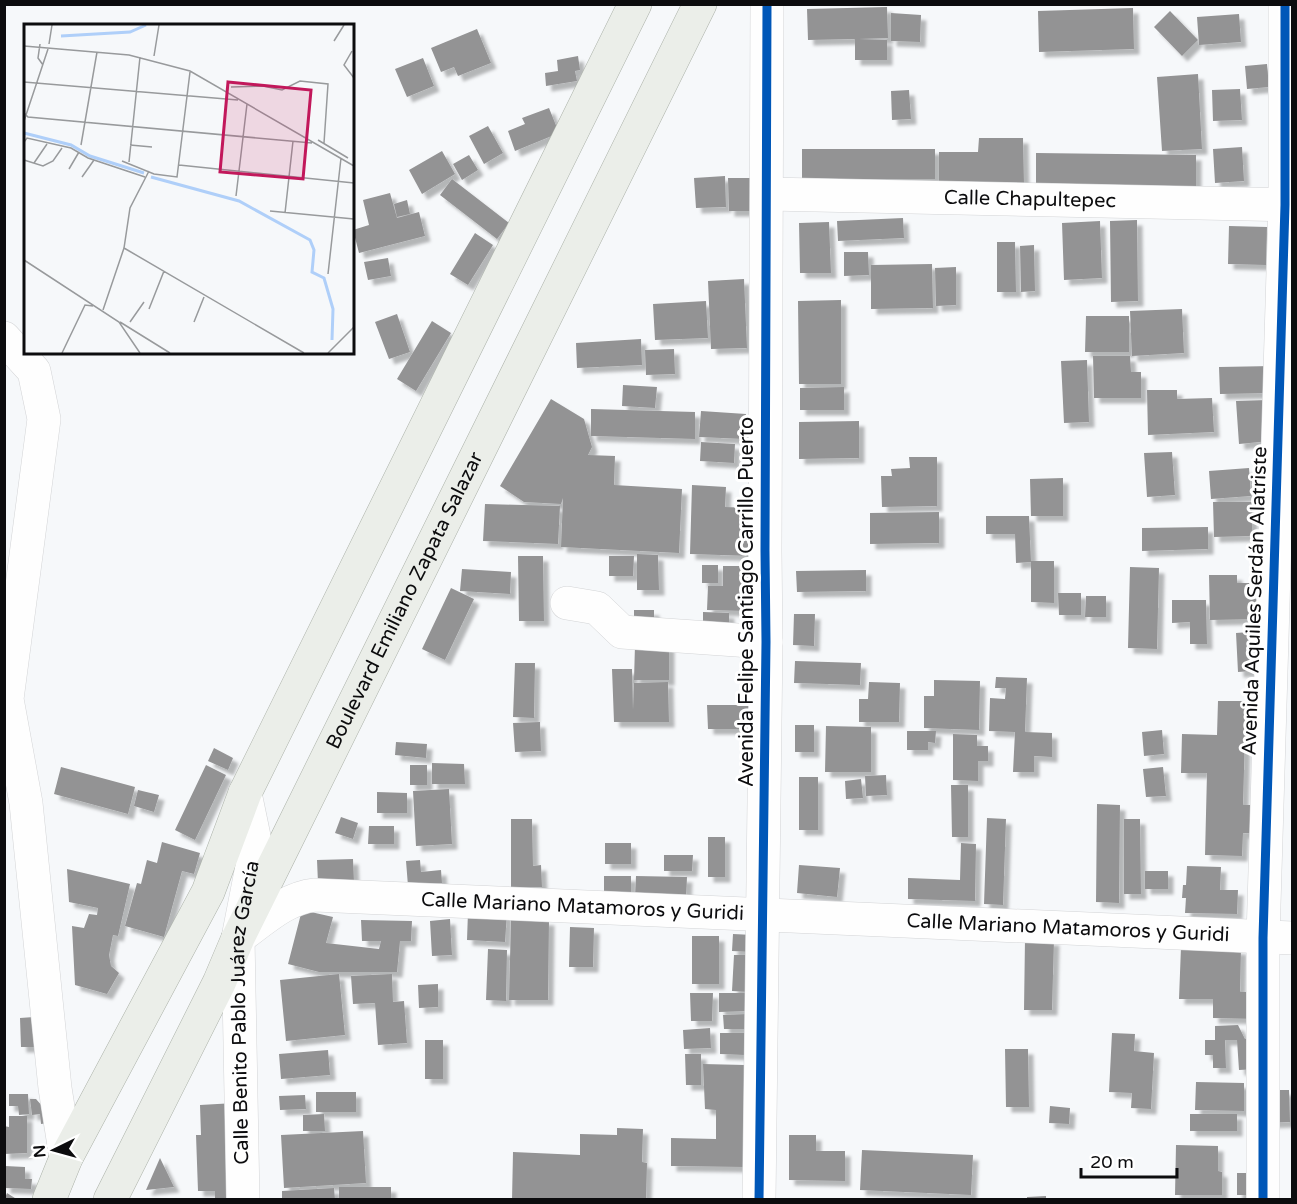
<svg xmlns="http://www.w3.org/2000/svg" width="1297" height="1204" font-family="'Varela Round',sans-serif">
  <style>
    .building { fill: #939394; filter: url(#shadow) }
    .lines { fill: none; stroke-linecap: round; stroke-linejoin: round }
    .minor-casing { stroke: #d3d4d6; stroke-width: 34 }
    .major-casing { stroke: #acb2a9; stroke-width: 34 }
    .minor { stroke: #fefefe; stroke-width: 33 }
    .major { stroke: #ebeee9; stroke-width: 33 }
    .cycleway-casing { stroke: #fff; stroke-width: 13 }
    .cycleway { stroke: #0057b8; stroke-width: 9 }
    .labels { text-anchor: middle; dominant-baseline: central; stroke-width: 6; stroke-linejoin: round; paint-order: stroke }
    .street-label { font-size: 20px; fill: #0c0c0e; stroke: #fff }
    .inset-river { fill: none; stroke: #afcff9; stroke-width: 3 }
    .inset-road { fill: none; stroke: #989a9c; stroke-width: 1.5 }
    .view { fill: #c2185b; fill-opacity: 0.15; stroke: #c2185b; stroke-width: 3 }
    .inset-edge { fill: none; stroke: #0c0c0e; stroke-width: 3 }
  </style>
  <defs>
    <filter id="shadow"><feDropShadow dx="5.5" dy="5.5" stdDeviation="1.5" flood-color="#0004"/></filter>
  </defs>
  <rect width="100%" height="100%" fill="#f6f8fa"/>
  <!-- building -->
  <path class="building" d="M887,7L888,38L859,39L887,40V60H855V39L808,40L807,9Z
    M1133,8L1134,49L1039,52L1038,11Z
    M1170,11L1198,40L1182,56L1154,27Z
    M891,13L921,15L920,42L891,41Z
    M1239,14L1241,42L1199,45L1197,17Z
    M477,29L491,63L458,76L454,67L441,72L431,48Z
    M578,56L580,70L575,71L577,81L546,86L545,73L558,71L557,60Z
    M423,58L434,86L407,97L395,69Z
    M1267,64L1269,87L1247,89L1245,66Z
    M1198,74L1202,149L1162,151L1157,77Z
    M1240,89L1242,120L1213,121L1212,90Z
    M909,90L911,119L892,120L891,91Z
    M549,108L559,133L515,151L508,131L525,124L522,118Z
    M488,126L503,153L484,164L469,136Z
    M979,138H1023L1024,184H939V152H978Z
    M1242,147L1244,181L1215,183L1213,149Z
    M802,149H935V179H802Z
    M442,151L455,174L422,194L409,170Z
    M1036,153L1196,155V190L1036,188Z
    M469,155L478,170L462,180L453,164Z
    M725,176L726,207L696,208L694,178Z
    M728,178H756V211H729Z
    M452,179L509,223L497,239L440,195Z
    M390,193L397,218L419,212L425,236L359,253L353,230L369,225L363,200Z
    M407,200L410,214L397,217L394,204Z
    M903,218L904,238L838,241L837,221Z
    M1137,220L1138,301L1111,302L1110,221Z
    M1100,221L1102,278L1064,280L1062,223Z
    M829,222L831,273H800L799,223Z
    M1229,226L1267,227L1266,265L1228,264Z
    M475,233L493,245L468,285L450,274Z
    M997,242H1015L1016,292H997Z
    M1034,245L1035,291L1021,292L1020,246Z
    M844,252H868L869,275L844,276Z
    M388,258L391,276L368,280L364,262Z
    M932,264L933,308L871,309V265Z
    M956,267V305L936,306L935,268Z
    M744,279L747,348L711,349L708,281Z
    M841,300V384H799L798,301Z
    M706,301L708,338L655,340L653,304Z
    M1182,309L1184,353L1132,356L1130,311Z
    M397,314L410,352L389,359L375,322Z
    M1086,316H1129V352H1085Z
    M432,321L451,333L416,391L397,379Z
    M641,339L642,365L577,368L576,343Z
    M674,349L675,374L646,375L645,350Z
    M1093,356H1130L1131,372H1141V398H1094Z
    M1087,360L1089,422L1064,423L1061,361Z
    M1276,366V393L1220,394L1219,367Z
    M623,385L657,387L655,408L622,406Z
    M844,387V410H800V388Z
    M1147,390H1177V399L1212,398L1214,432L1148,435Z
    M551,399L584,419L592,447L588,455L615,456L614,485L682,489L679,553L561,547L563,498L561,504L524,502L500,486Z
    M1267,400L1270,441L1239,444L1236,401Z
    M591,409L695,412V439L591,436Z
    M701,411L746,414L744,439L699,437Z
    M859,421V458L799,459V422Z
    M701,442L735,444L734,463L700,461Z
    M1172,452L1175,495L1147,497L1144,453Z
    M909,457H937V506L882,507L881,476H892L891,469L910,468Z
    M1249,468L1251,496L1211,499L1209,471Z
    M1063,478V516H1031L1030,479Z
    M692,485L726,487L725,507L753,508L751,556L690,554Z
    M1213,502H1252V536L1214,537Z
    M485,504L560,506L558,544L483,541Z
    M939,512V543L870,544V513Z
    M986,516H1029L1031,562L1016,563L1015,534H986Z
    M1208,527V549L1142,551V528Z
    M637,554L658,555L659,590H637Z
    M518,556H543L544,621H519Z
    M609,556H634L633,576H609Z
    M1031,561H1054V603L1031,602Z
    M702,565H718V583H702Z
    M723,566H753V601L746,600V611L707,610L708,586H723Z
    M1130,567L1159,568L1157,649L1128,648Z
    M462,569L511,572L510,594L460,591Z
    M866,570V591L797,592L796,571Z
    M1209,575H1237V583H1250V599H1264V619L1210,620Z
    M451,588L474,599L445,660L422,649Z
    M1058,593H1081V615H1059Z
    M1086,596H1106V617H1085Z
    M1172,600H1206L1207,644H1190V622L1172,623Z
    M634,610H654V630H634Z
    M703,612L729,613V636H703Z
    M794,614H815L814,646L793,645Z
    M1262,631L1264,670L1238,672L1236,633Z
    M635,645H669V680H634Z
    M795,661L861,663L860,685L794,683Z
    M515,663H535L534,718L513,717Z
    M612,669H632L633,710L634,683L668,682L669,722H614Z
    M996,677L1027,678L1025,732L1052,733V757L1034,756V772H1013L1015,732L989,731L990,698L1005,699L1006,688H995Z
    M934,680L980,681L979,730L924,728V696H934Z
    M869,682L900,683L899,722H859V699H868Z
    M1218,701H1246L1243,805H1268L1267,834L1243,833L1242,856L1205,855L1207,773H1181L1182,734L1217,735Z
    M707,705H754V729H708Z
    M540,722L541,751L515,752L513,723Z
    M795,725H814V752H795Z
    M826,726L871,727V772H825Z
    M1162,730L1164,754L1144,756L1142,732Z
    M907,731H936L935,743L928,742V750H907Z
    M953,734L977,735V746H988V761H978V781L953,780Z
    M396,742L427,744L426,758L395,755Z
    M214,748L233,758L228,770L208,761Z
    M432,763L464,764L465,784H432Z
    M206,765L226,775L195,840L175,830Z
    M410,765H427V785H410Z
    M61,767L135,787L128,814L54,794Z
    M1163,767L1166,796L1146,797L1143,769Z
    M886,775L887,795L866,796L865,776Z
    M799,777H818V830H799Z
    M861,779L863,798L846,799L845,781Z
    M951,785H968V837H952Z
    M449,789L452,844L416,846L413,791Z
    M138,790L159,795L154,812L134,806Z
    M377,792L407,793V813H377Z
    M1097,804L1120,805L1119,903L1096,902Z
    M341,817L358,823L353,839L335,833Z
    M987,818L1006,819L1003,905L984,904Z
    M511,819H532L533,866L541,865L542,887L511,888Z
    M1124,819H1140L1141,894H1124Z
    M369,826H394V844H368Z
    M708,837H725V877H708Z
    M162,842L200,853L194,874L182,871L164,937L125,926L137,883L141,884L147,860L157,863Z
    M605,843H631V864H605Z
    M961,843L976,844L975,901L908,899V878L960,880Z
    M664,855H693L692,871H664Z
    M353,859L354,882L318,883L317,860Z
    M420,860L421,872L441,870L442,883L408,886L406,861Z
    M799,865L840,868L837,897L797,893Z
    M1187,866L1221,867L1220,890H1238L1237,914L1185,913L1186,898H1182L1183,885H1186Z
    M67,869L130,884L118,936L113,935L109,955L111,966L119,973L107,994L75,985L72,926L84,928L89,914L97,915L98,908L69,902Z
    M1145,871H1168V889H1145Z
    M604,876H631V897H604Z
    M636,876L687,877L686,898L635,897Z
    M302,910L333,917L326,943L379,949L381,941H362L361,920L412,921L411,941H400L397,972H319L288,964Z
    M468,912L507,913L505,942L467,940Z
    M450,919L452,955L432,956L430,921Z
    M511,919L549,920L548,1000H509Z
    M570,927L594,928L593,967H569Z
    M733,934L753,935L752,952L732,951Z
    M692,936H719V984H692Z
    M1025,939L1054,940L1052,1010H1024Z
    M1181,947L1241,949L1240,992H1257V1019L1213,1018V999H1179Z
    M488,949L507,950L506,1001L486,1000Z
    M734,955H750L749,992L732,991Z
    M339,974L345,1035L286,1041L280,980Z
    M392,974L393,1002L404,1001L407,1043L378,1045L375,1003L353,1004L351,976Z
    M438,984V1007L419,1008L418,985Z
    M690,993H713L712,1021H691Z
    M719,993H750V1011L719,1012Z
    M748,1014L749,1029H724L723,1015Z
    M34,1017V1047H21L20,1018Z
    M1238,1025L1245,1039H1257L1258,1069L1239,1070L1237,1040H1225L1226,1068H1213V1055H1205V1040H1215V1026Z
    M710,1028L711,1048L684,1049L683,1030Z
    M720,1033H746L745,1055L720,1054Z
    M1112,1033L1135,1034L1134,1051L1154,1053L1151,1109L1131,1108L1132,1093L1109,1092Z
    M425,1040H443V1079H425Z
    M1005,1049H1028L1029,1107H1006Z
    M328,1050L330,1075L281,1079L279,1054Z
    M685,1054H701V1085H686Z
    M703,1064L745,1065L744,1167L671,1166V1138L716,1139V1110L705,1109Z
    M1196,1082L1244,1083V1111L1195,1110Z
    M1263,1090H1289L1290,1122L1264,1123Z
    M316,1092H356V1112H316Z
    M9,1094H28L29,1114L19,1115L18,1106H9Z
    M305,1095L306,1109L280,1110L279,1096Z
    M30,1099H36L56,1122L41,1124L40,1114L32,1115Z
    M235,1103L237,1200H215V1191H198L196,1135H201L200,1105Z
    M1050,1106L1070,1108L1069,1124L1049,1123Z
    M324,1114L325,1131H303V1115Z
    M1190,1114H1237V1131H1190Z
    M9,1116H27V1153L4,1154V1126L9,1127Z
    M617,1128L643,1129L642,1162L647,1163L646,1200H512L513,1152L580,1155V1134L617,1135Z
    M363,1131L366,1183L284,1188L281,1135Z
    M789,1135H816V1151H845V1181L789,1180Z
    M1176,1145L1218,1146V1171L1222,1172V1195H1175Z
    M862,1150L973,1155L971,1195L860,1190Z
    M160,1158L174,1187L146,1190Z
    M5,1166L25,1167V1179H32L31,1189L5,1188Z
    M1237,1173H1257V1195H1237Z
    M339,1187H391V1200H339Z
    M334,1188L335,1200H282V1191Z
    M7,1193L18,1200H4Z
    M1046,1196V1200H1027V1197Z"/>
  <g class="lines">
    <defs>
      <g id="minor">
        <path id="s1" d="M768,194L1292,205"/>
        <path d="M4,338L34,371L44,419L7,699L26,803L55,1088L66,1158"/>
        <path d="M567,603L597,608L622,632L766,642"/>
        <path id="s2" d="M238,938C261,922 285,898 315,895L1292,938"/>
        <path id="s3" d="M243,1200L238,938L256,846L245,793"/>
        <path d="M759,1200L766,642L765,551L767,4"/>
        <path d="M1263,1200V938L1285,205V4"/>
      </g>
      <g id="major">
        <path d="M49,1200L66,1158L208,892L245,793L635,4"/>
        <path id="s4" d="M110,1200L219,983L238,938L700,4"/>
      </g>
    </defs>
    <!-- minor casing -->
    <use href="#minor" class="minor-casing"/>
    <!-- major casing -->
    <use href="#major" class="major-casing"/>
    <!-- minor -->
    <use href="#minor" class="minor"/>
    <!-- major -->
    <use href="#major" class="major"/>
    <defs>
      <path id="cycleway" d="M759,1200L766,642L765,551L767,4
        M1263,1200V938L1285,205V4"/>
    </defs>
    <!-- cycleway casing -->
    <use href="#cycleway" class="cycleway-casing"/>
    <!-- cycleway -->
    <use href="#cycleway" class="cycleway"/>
  </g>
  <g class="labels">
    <!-- street labels -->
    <g class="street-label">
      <text stroke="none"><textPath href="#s1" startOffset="262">Calle Chapultepec</textPath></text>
      <text transform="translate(1255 601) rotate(-88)">Avenida Aquiles Serdán Alatriste</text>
      <text stroke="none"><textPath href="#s4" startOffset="668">Boulevard Emiliano Zapata Salazar</textPath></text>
      <text transform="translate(747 602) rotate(-90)">Avenida Felipe Santiago Carrillo Puerto</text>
      <text stroke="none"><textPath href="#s2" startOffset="357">Calle Mariano Matamoros y Guridi</textPath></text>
      <text stroke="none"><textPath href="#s2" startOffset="843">Calle Mariano Matamoros y Guridi</textPath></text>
      <text stroke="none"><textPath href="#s3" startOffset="188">Calle Benito Pablo Juárez García</textPath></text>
    </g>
  </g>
  <!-- overview -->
  <g transform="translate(24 24)">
    <rect width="330" height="330" fill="#f6f8fa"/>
    <path class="inset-river" d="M37,12L106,8L122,1M0,109L47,121L66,132L120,149M127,153L215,177L286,216L290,226L288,248L300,254L309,285L308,316"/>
    <path class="inset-road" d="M310,17L320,1M16,20L14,34L19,41M25,20L28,1M0,22L105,31L166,47L330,142M328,27L320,41L330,54M130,32L135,1M0,58L214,76M207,63L239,62L258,66L276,57L304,60L300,119M0,89L4,93L288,119M0,97L24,25M294,116L324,134M0,118L3,114L47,124L64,134L121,153M57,121L73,28M106,121L128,123M0,136L19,142L29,137L38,124M98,137L130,150L153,153L166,48M105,138L116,33M10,139L23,120M155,141L330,159M45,145L55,128M58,153L70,136M212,172L223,80M246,187L330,195M261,189L269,117M100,224L280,329M0,236L95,298L116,329M304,250L317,134M125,285L140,247M79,286L100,224L106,184L125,147M96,298L146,329M106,298L120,278M170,298L180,273M38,329L61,281L69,282M304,329L330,303"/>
    <path class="view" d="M204,58L287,66L279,155L196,148Z"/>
    <rect width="330" height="330" class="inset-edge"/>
  </g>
  <!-- border -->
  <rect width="1297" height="1204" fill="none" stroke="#0c0c0e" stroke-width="12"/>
  <!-- north arrow -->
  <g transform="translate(54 1150) rotate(265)" stroke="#ffffff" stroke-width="4.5" paint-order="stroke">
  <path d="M0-4.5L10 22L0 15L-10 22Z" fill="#0c0c0e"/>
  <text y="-9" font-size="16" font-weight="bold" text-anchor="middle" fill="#0c0c0e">N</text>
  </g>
  <!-- scale -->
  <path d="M1081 1168v9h96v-9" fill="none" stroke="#0c0c0e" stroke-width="3"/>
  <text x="1090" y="1168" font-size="18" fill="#0c0c0e" stroke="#ffffff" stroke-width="4.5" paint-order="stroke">20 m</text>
</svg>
